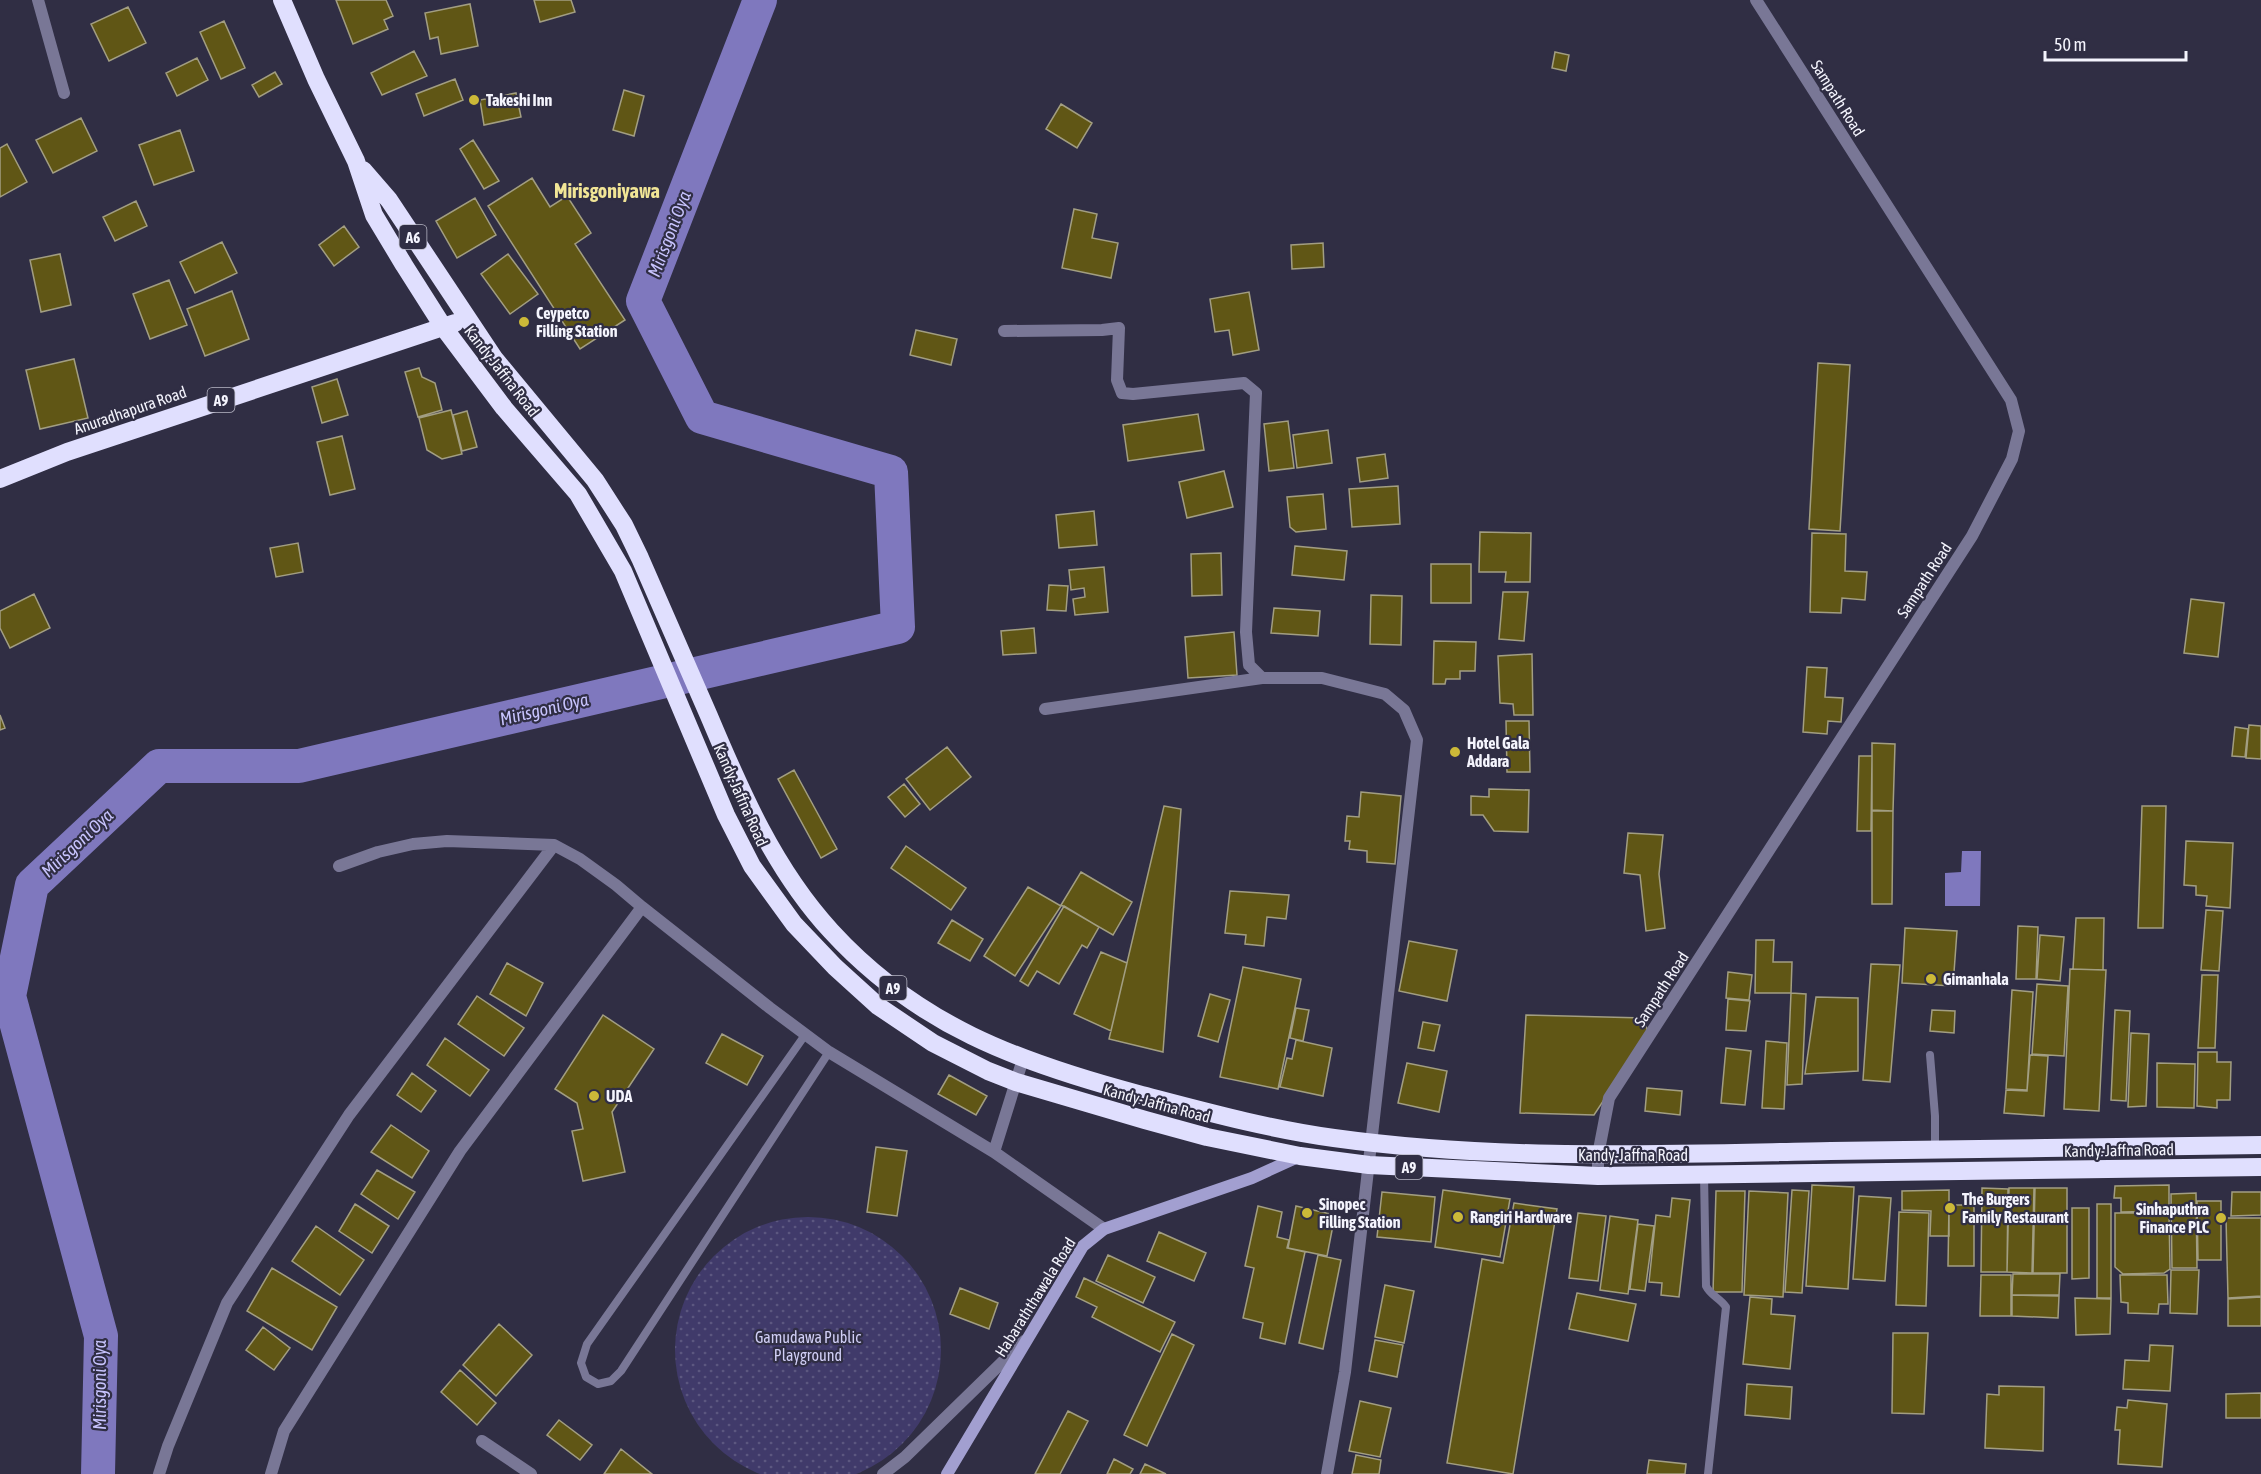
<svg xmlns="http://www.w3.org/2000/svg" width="2261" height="1474" font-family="'Asap Condensed',sans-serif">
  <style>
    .park { fill: url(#park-dots) }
    .water { fill: #7f78be }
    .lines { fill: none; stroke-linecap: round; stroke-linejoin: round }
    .river { stroke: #7f78be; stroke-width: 34 }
    .building { fill: #605615; stroke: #a29e82; stroke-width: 1.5 }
    .lane { stroke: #797796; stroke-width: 8 }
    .street { stroke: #797796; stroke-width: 12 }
    .secondary { stroke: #a29fd0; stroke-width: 12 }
    .highway { stroke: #e0dffe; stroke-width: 18 }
    .poi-dot { fill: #ccb938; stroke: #302e44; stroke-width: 2 }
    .labels { text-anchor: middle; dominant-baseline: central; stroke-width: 4.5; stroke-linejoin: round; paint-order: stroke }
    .shield { fill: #302e44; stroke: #b9b9c6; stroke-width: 1.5 }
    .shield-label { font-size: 15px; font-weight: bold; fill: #f4f4fd }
    .street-label { font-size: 16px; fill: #f4f4fd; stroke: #302e44 }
    .poi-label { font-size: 16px; font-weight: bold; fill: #f4f4fd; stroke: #302e44; text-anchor: start }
    .park-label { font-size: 16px; fill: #d1cff6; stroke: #302e44 }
    .water-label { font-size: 18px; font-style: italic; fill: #c8c4fe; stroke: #302e44 }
    .quarter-label { font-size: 20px; font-weight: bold; fill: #f1e596; stroke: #302e44 }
  </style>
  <defs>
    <pattern id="park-dots" width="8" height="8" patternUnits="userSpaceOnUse" patternTransform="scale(1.5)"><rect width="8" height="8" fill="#403a6a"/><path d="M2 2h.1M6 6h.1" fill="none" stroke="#5c5780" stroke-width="1.8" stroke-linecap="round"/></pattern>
  </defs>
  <rect width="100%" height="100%" fill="#302e44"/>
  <!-- park -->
  <path class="park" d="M675 1350a133 133 0 1 1 266 0a133 133 0 1 1-266 0Z"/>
  <!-- water -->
  <path class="water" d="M1962,851H1981L1980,906H1945V873L1961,872Z"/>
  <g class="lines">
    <!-- river -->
    <path class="river" d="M98,1474L101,1336L9,996L32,885L159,766H299L898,627L891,472L702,417L643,301L760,0"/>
  </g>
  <!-- building -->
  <path class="building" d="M336,0H386L393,16L384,20L388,29L353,44Z
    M534,0H571L575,12L540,22Z
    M470,4L478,46L441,54L438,37L430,39L425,13Z
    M128,7L146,43L109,61L91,24Z
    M224,21L245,68L221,79L200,32Z
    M414,51L427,76L382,95L371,73Z
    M1555,52L1569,55L1566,71L1552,68Z
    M197,58L208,80L177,96L166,73Z
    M275,72L282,84L259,97L252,85Z
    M455,79L463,100L424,116L416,94Z
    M624,90L644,96L634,136L613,130Z
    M516,93L521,117L484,125L480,100Z
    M1061,104L1092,123L1077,148L1046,129Z
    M81,118L97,151L53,173L36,140Z
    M180,130L194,171L154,185L139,145Z
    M473,140L499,181L484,189L460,149Z
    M7,144L27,182L0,197V148Z
    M532,178L550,207L567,196L591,233L575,244L625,320L580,349L488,206Z
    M475,198L496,235L457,258L436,221Z
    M136,201L147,226L115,241L103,217Z
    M1074,209L1097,214L1092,238L1118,243L1111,278L1062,268Z
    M344,226L359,247L334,266L319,245Z
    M222,242L237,273L195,293L180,262Z
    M1323,243L1324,267L1292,269L1291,245Z
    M60,254L71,305L41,312L30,260Z
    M508,254L538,294L510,314L481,274Z
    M169,280L187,325L150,339L133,294Z
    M232,291L249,339L205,356L187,309Z
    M1249,292L1259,350L1233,355L1229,330L1215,332L1210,299Z
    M916,330L957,339L951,365L910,355Z
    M74,359L88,418L40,429L26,370Z
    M1818,363L1850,365L1840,531L1809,529Z
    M419,368L422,377L435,383L442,410L418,417L405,372Z
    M337,379L348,415L322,423L312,387Z
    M451,410L462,454L442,459L427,450L419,418Z
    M467,411L477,447L462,451L453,415Z
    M1198,414L1204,450L1128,461L1123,425Z
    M1288,421L1294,468L1269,471L1264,424Z
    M1328,430L1332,463L1297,468L1293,435Z
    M342,436L355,489L330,495L317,442Z
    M1385,454L1388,478L1360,482L1357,458Z
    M1224,471L1233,507L1187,518L1179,482Z
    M1398,486L1400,524L1352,527L1349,489Z
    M1323,494L1326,529L1296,532L1290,527L1287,497Z
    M1094,511L1097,545L1059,548L1056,515Z
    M1480,532L1531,533L1530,582H1505L1506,572H1479Z
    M1812,533L1846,534L1845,571L1867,572L1865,600L1842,598L1841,613L1810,612Z
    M298,543L303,572L276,577L270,548Z
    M1295,546L1347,551L1344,580L1292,575Z
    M1221,553L1222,595L1192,596L1191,554Z
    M1431,564H1471V603H1431Z
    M1104,567L1108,612L1075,615L1073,599L1085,597L1084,588L1071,590L1069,570Z
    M1049,585L1068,586L1066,611L1047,610Z
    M1503,592H1528L1524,641L1499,639Z
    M34,594L50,628L10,648L0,628V611Z
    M1371,595L1402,596L1401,645L1370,644Z
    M2191,599L2224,603L2218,657L2184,653Z
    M1274,608L1320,611L1318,636L1271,633Z
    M1034,628L1036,653L1003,655L1001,631Z
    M1234,632L1237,675L1188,678L1185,637Z
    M1434,641L1476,642L1475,671H1460V679H1446L1445,684H1433Z
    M1532,654L1533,715H1514L1513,704L1500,703L1498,656Z
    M1807,667L1827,668L1825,697L1843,698L1841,722L1828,721L1827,734L1803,732Z
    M0,715L5,728L0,730Z
    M1506,721H1529L1530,772H1507Z
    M2249,725L2261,726V759L2246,758Z
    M2235,727L2248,729L2245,757L2232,756Z
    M1872,743L1895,744L1893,811L1872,810Z
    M947,747L971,777L930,810L906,779Z
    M1859,756H1872L1871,831H1857Z
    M794,770L837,849L821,858L778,779Z
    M904,784L920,804L905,817L888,797Z
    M1489,789L1529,790L1528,832L1494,831L1483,815H1471V796L1489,797Z
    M1361,792L1401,796L1395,864L1367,862V851L1349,849L1350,841H1345L1347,816L1359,817Z
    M1164,806L1181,809L1163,1052L1109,1039Z
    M2142,806H2166L2163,928H2138Z
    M1872,811H1893L1892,904H1872Z
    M1628,833L1663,835L1659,874L1665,928L1646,931L1640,875L1624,873Z
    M2186,841L2233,843L2230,908L2206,906L2207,896L2196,895V886L2184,885Z
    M906,846L966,888L951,910L891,868Z
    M1081,872L1132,902L1113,935L1061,905Z
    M1028,887L1061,906L1015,976L984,956Z
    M1230,891L1289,895L1286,919L1267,917L1264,946L1245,944L1246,935L1225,933Z
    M1064,906L1099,927L1087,948L1082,945L1059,984L1037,971L1028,986L1020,981Z
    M2206,910L2223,911L2219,971L2201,970Z
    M2076,918H2104L2103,970L2073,969Z
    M952,920L983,939L970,961L938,943Z
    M2018,926L2038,927L2036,979H2016Z
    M1905,928L1957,931L1953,986L1902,983Z
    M2040,935L2064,937L2060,981L2037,979Z
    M1756,940H1774L1773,962H1792L1791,993H1755Z
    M1409,941L1457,950L1447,1001L1399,991Z
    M1101,952L1127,963L1111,1031L1074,1014Z
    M507,963L543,983L526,1016L490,994Z
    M1871,964L1900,965L1890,1082L1863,1080Z
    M1243,967L1301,979L1278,1089L1220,1077Z
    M2070,969L2106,970L2099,1111L2064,1109Z
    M1728,972L1752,975L1749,1000L1726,998Z
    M2202,975H2218L2215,1048H2198Z
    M2037,984L2068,986L2064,1056L2032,1054Z
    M2012,990L2033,992L2027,1090L2006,1089Z
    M1791,993L1806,994L1802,1084L1787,1085Z
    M1210,994L1230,1000L1218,1042L1198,1036Z
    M477,996L524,1028L504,1056L458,1024Z
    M1816,997L1858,998V1071L1805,1074Z
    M1728,999L1750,1001L1746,1031L1726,1030Z
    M1296,1008L1309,1010L1303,1041L1290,1038Z
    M1932,1010L1955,1011L1954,1033L1930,1031Z
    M2115,1010L2130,1011L2126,1101L2111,1100Z
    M603,1015L654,1049L612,1112L625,1172L583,1181L572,1131L583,1129L577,1103L555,1089Z
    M1526,1015L1644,1018L1648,1033L1594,1115L1520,1113Z
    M1423,1022L1440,1025L1434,1051L1418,1048Z
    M2131,1033L2149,1034L2146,1106L2128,1107Z
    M722,1034L763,1056L747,1085L706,1063Z
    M445,1038L489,1070L470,1096L427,1065Z
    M1296,1040L1332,1048L1323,1096L1280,1087L1287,1058L1292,1059Z
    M1766,1041L1787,1043L1784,1109L1762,1108Z
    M1726,1048L1751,1051L1745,1105L1721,1103Z
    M2198,1052H2217V1062H2231L2230,1100H2217V1108L2197,1106Z
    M2030,1055L2048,1056L2044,1116L2004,1113L2006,1090L2027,1091Z
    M1407,1063L1447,1071L1439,1112L1398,1103Z
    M2157,1063L2195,1064L2194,1108L2157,1107Z
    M412,1073L436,1091L421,1112L397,1095Z
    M949,1075L987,1096L976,1115L938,1094Z
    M1647,1088L1682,1091L1680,1115L1645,1111Z
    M391,1125L429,1151L412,1178L371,1152Z
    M876,1147L907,1151L897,1216L867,1212Z
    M377,1170L415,1192L398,1219L361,1194Z
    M1812,1185L1854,1187L1848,1289L1806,1286Z
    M2169,1185V1211L2121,1212V1198H2114L2115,1186Z
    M1982,1188L2008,1189L2007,1272H1981Z
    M2009,1188H2034L2032,1273L2007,1272Z
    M2035,1188H2067V1273H2033Z
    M1443,1190L1510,1199L1500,1257L1435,1247Z
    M1792,1190L1809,1191L1802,1293L1785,1292Z
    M1949,1190V1236H1930L1931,1211L1902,1210V1191Z
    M1716,1191H1745L1742,1292H1713Z
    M1749,1191L1788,1193L1783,1297L1744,1295Z
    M1382,1192L1435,1197L1431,1242L1377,1237Z
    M2232,1192H2261V1215L2231,1216Z
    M2196,1193L2197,1268H2172L2171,1194Z
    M1859,1196L1891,1198L1885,1281L1853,1279Z
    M1672,1198L1690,1200L1679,1297L1661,1295L1662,1283L1649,1282L1656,1215L1670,1217Z
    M2197,1201H2221V1260H2198Z
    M1514,1203L1557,1209L1513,1474L1447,1463L1482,1259L1503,1263Z
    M355,1204L389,1226L372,1253L339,1231Z
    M2097,1204H2111V1298H2097Z
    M1949,1205H1974V1266H1948Z
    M1258,1206L1282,1212L1277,1237L1289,1240L1287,1248L1305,1252L1285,1344L1260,1338L1263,1323L1243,1318L1254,1268L1245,1266Z
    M1296,1206L1335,1215L1327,1256L1288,1248Z
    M2072,1208H2089V1278L2072,1279Z
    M1899,1212L1929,1213L1926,1306L1896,1305Z
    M1578,1213L1606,1216L1598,1281L1569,1278Z
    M2115,1213H2169L2170,1269L2164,1273L2123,1274L2115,1267Z
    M1610,1216L1638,1220L1628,1294L1600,1290Z
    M2226,1218H2261V1296L2228,1298Z
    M1638,1224L1654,1226L1645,1291L1630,1289Z
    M316,1226L364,1260L340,1295L292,1261Z
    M1159,1232L1206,1253L1194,1281L1147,1261Z
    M1108,1255L1155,1277L1143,1303L1096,1281Z
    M1318,1255L1341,1260L1323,1349L1299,1343Z
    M272,1268L337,1307L312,1350L247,1311Z
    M2171,1270H2199L2197,1314L2170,1313Z
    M2013,1274H2060L2059,1295H2012Z
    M1981,1275H2011V1316H1980Z
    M2120,1275H2167L2168,1304H2159L2158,1314L2128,1313V1303L2121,1302Z
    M1084,1278L1175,1322L1160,1352L1092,1317L1097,1307L1076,1297Z
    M1385,1285L1414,1291L1404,1343L1375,1337Z
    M960,1288L998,1303L989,1329L950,1314Z
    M1577,1293L1636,1304L1628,1341L1569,1329Z
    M2012,1295L2059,1296L2058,1318L2012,1316Z
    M1750,1297L1772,1299L1771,1314L1795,1316L1790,1369L1743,1364Z
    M2261,1297V1326H2228V1299Z
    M2075,1298L2111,1299L2110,1334L2076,1335Z
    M499,1324L532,1355L496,1396L463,1365Z
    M263,1327L290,1348L274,1370L246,1350Z
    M1893,1333H1928L1924,1414L1892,1413Z
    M1172,1334L1194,1345L1147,1446L1124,1435Z
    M1375,1340L1403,1345L1397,1377L1369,1371Z
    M2150,1345L2173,1346L2170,1391L2123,1389L2125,1360L2149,1361Z
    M460,1370L496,1403L477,1425L441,1392Z
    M1747,1384L1792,1387L1790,1419L1745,1415Z
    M1999,1386L2044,1387L2043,1451L1985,1448L1987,1394L1999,1395Z
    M2261,1393V1418H2226V1394Z
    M2128,1400L2167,1404L2162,1467L2118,1464L2120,1430H2115L2117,1407L2127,1408Z
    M1360,1401L1391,1408L1380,1457L1349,1451Z
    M1068,1411L1088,1421L1060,1474H1035Z
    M559,1420L592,1445L580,1460L547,1435Z
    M621,1449L652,1474H604Z
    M1356,1455L1381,1460L1379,1474H1352Z
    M1114,1459L1133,1469L1130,1474H1107Z
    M1649,1460L1686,1464L1685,1474H1647Z
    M1145,1464L1166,1474H1140Z"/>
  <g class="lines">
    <!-- lane -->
    <path class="lane" d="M805,1035L587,1344L581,1363L586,1377L598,1384L611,1381L621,1371L829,1052
      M1930,1055L1935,1116V1150
      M1704,1174L1706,1286C1711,1296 1720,1298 1726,1307L1708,1474"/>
    <!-- street -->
    <path class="street" d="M38,0L64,93
      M1004,331L1102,330L1119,328L1117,380L1122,393L1133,394L1244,383L1256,393L1246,632L1249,665L1262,678H1322L1385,694L1404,710L1417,740L1345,1372L1327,1474
      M1045,709L1262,678
      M339,866L378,852L413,844L447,841L554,845L580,859L616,885L642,907L770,1008L829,1052L994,1152L1104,1229
      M994,1152L1023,1059
      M1598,1176V1155L1609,1098L1972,536L2012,459L2019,431L2011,400L1756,0
      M482,1441L531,1474
      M159,1474L168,1446L227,1303L349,1115L554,845
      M271,1474L284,1431L460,1151L642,907
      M883,1474L905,1457L1024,1341"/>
    <!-- secondary -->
    <path class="secondary" d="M947,1474L1083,1246L1104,1229L1252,1178L1300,1156"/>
    <!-- highway -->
    <path class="highway" d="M282,0L316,79L356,161L374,215L404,265L444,328L504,408L578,494L623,571L726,815L752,866L794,924L835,967L878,1006L933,1043L988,1071L1016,1082L1145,1120L1207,1137L1300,1156L1369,1165L1598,1176L2261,1167
      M363,170L389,200L494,358L595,480L624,525L640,558C663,610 686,663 709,716C741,792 774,869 831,931C917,1025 1018,1062 1138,1094C1203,1111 1268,1129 1334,1138C1499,1161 1665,1154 1831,1151C1974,1149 2118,1147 2261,1145
      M0,479L67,452L455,323"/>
  </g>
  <!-- markers -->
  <g class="poi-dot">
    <circle cx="474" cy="100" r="6"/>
    <circle cx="524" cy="322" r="6"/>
    <circle cx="1455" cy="752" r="6"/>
    <circle cx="1931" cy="979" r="6"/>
    <circle cx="594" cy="1096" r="6"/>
    <circle cx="1950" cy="1208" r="6"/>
    <circle cx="1307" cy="1213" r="6"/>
    <circle cx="1458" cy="1217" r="6"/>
    <circle cx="2221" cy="1218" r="6"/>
  </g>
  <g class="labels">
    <!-- shield labels -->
    <g class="shield">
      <rect x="399.5" y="225" width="27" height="24" rx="4.5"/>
      <rect x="207.5" y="388" width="27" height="24" rx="4.5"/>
      <rect x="879.5" y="976" width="27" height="24" rx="4.5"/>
      <rect x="1395.5" y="1155" width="27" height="24" rx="4.5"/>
    </g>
    <g class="shield-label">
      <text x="413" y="237">A6</text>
      <text x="221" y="400">A9</text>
      <text x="893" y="988">A9</text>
      <text x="1409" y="1167">A9</text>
    </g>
    <!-- street labels -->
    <g class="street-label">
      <text transform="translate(1838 98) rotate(58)">Sampath Road</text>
      <text transform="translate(502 371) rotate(52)">Kandy-Jaffna Road</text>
      <text transform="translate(130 410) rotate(-19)">Anuradhapura Road</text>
      <text transform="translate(1924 580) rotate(-57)">Sampath Road</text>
      <text transform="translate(741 795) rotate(66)">Kandy-Jaffna Road</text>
      <text transform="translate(1661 989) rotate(-57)">Sampath Road</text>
      <text transform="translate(1157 1103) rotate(15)">Kandy-Jaffna Road</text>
      <text transform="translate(2119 1150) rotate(-1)">Kandy-Jaffna Road</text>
      <text x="1633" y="1155">Kandy-Jaffna Road</text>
      <text transform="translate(1035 1297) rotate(-58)">Habaraththawala Road</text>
    </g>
    <!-- poi labels -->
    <g class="poi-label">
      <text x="486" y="100">Takeshi Inn</text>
      <text x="536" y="313">Ceypetco<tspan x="536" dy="18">Filling Station</tspan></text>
      <text x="1467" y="743">Hotel Gala<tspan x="1467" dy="18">Addara</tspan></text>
      <text x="1943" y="979">Gimanhala</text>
      <text x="606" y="1096">UDA</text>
      <text x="1962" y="1199">The Burgers<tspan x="1962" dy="18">Family Restaurant</tspan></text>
      <text x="1319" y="1204">Sinopec<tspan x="1319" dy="18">Filling Station</tspan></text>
      <text x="2209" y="1209" text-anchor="end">Sinhaputhra<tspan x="2209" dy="18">Finance PLC</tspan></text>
      <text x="1470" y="1217">Rangiri Hardware</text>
    </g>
    <!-- park labels -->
    <g class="park-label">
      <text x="808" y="1337">Gamudawa Public<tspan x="808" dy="18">Playground</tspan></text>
    </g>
    <!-- water labels -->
    <g class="water-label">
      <text transform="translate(669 234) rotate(-69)">Mirisgoni Oya</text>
      <text transform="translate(544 709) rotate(-13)">Mirisgoni Oya</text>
      <text transform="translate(77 843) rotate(-43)">Mirisgoni Oya</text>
      <text transform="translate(99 1385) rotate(-90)">Mirisgoni Oya</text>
    </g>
    <!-- quarter labels -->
    <g class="quarter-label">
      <text x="607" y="190">Mirisgoniyawa</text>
    </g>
  </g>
  <!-- scale -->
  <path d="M2045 51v9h141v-9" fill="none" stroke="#f4f4fd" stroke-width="3"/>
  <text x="2054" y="51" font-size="18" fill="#f4f4fd" stroke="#302e44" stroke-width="4.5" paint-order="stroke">50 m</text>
</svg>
